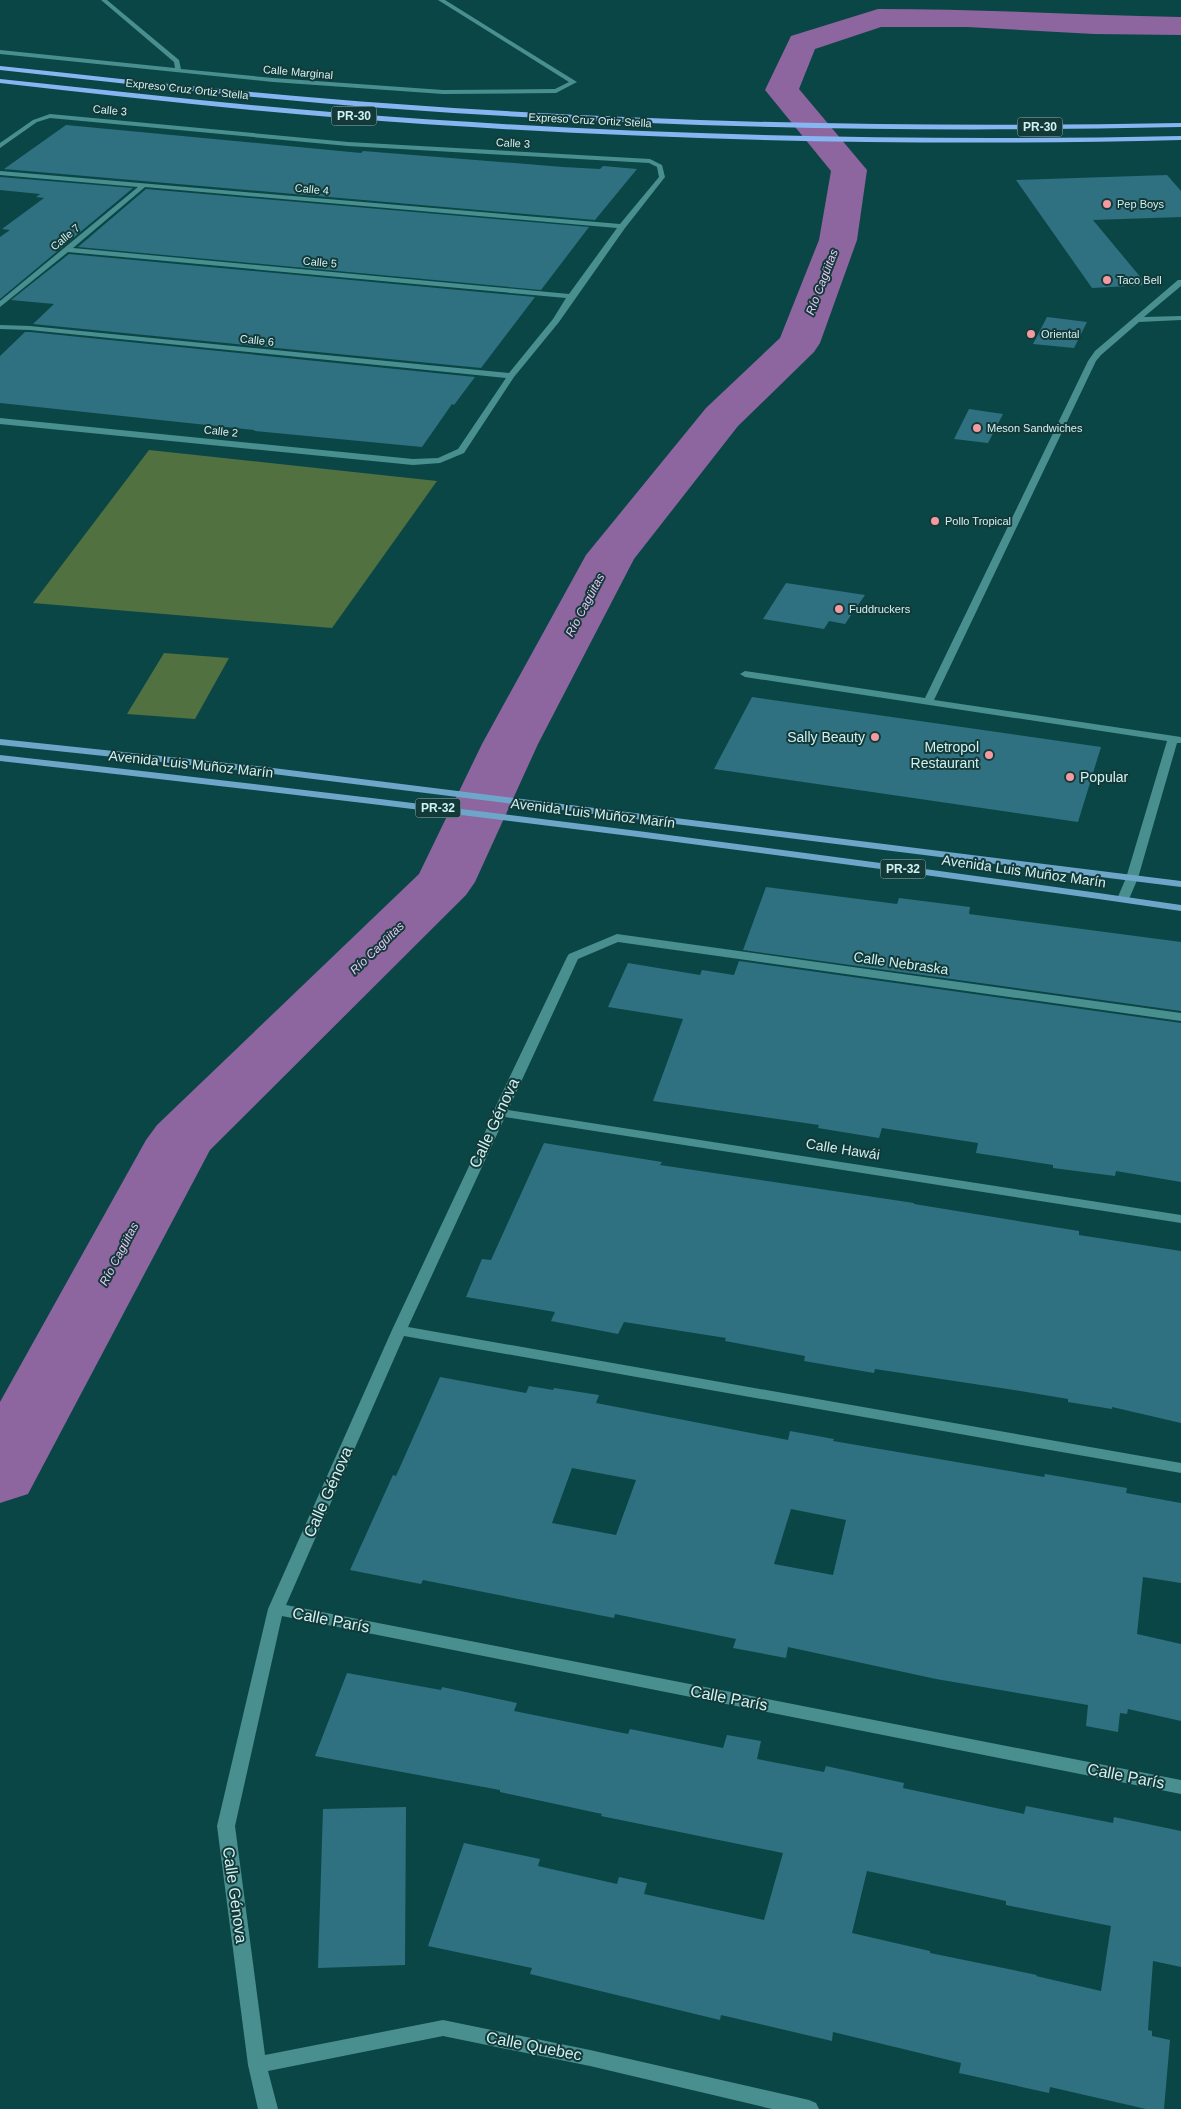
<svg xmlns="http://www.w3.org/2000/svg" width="1181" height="2109" font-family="Arial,sans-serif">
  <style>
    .green { fill: #517140 }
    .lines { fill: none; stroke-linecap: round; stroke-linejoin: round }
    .river { fill: #8d659f; fill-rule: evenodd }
    .building { fill: #2f7181; fill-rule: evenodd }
    .minor { fill: #498f8f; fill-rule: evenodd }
    .major { fill: #6ea6ca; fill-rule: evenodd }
    .highway { fill: #87b5f2; fill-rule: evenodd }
    .poi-dot { fill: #f49aa1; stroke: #143939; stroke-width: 2 }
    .labels { text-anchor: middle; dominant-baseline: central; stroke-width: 4; stroke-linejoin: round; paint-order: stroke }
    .far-street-label { font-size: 11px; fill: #cff1f1; stroke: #143939 }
    .far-poi-label { font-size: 11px; fill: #cff1f1; stroke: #143939; text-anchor: start }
    .shield { fill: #143939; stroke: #97baba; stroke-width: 1 }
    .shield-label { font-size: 12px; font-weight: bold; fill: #cff1f1 }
    .far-water-label { font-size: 12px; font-style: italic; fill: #e9c7f8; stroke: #143939 }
    .poi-label { font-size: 14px; fill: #cff1f1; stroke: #143939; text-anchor: end }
    .street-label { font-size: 14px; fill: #cff1f1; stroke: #143939 }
    .near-street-label { font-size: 16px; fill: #cff1f1; stroke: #143939 }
  </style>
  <rect width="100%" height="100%" fill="#0b4646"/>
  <!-- green -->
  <path class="green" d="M149,450L437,481L332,628L33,603Z
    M164,653L229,658L195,719L127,714Z"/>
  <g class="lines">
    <!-- river -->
    <path class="river" d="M878,9C979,9 1080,15 1181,17V35L1094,34L967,27H881L815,49L799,89L867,170L857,240L820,343L814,352L738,426L634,559L538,744L475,882L466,895L210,1150L28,1494L0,1503V1402L146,1140L157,1125L419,874L482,744L586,555L706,408L780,338L819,240L831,171L765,90L791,36Z"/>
  </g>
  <!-- building -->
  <path class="building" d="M66,125L361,153L363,151L563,167L600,169L603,166L637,169L595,220L4,169Z
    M1167,175L1181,191V217L1093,220L1147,285L1092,288L1016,180Z
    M0,177L133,188L0,299V237L10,230L2,229L44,198L36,197L40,194L0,190Z
    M146,189L589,227L541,290L78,247Z
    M69,254L535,297L481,368L33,324L54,304L11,300Z
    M1047,317L1087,322L1074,348L1033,344Z
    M25,332H30L475,377L454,405L452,404L422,447L255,431L254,430L0,403V356Z
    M969,409L1003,414L988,443L954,439Z
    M786,583L865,595L845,624L829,621L824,629L763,619Z
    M752,697L1101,747L1078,822L714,769Z
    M766,887L897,904L899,898L970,907L969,914L1181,942V1011L743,950Z
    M739,961L1181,1023V1182L1116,1171L1115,1176L1053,1168V1165L976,1153L978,1143L882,1128L879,1138L818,1128L819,1125L653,1101L683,1019L608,1007L628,963L700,975L702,970L734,975Z
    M544,1143L662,1162L660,1165L914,1203V1204L1079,1231V1235L1181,1251V1423L1112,1407V1409L1068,1402V1399L1014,1390L875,1369L874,1373L804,1361L805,1356L725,1341L726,1338L624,1322L618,1334L551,1321L555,1312L466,1297L482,1259L491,1260Z
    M440,1377L526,1393L529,1386L553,1390L554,1388L599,1395L596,1403L788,1440L790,1431L834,1439L833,1441L1044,1477L1045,1474L1127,1488L1126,1493L1181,1503V1583L1143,1577L1137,1634L1181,1644V1721L1128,1709L1127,1714L1120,1713L1118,1732L1086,1726L1088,1705L936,1679L788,1647L786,1658L733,1648L736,1639L615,1614L614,1618L423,1580L421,1584L350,1570L393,1475L396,1476ZM572,1468L636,1480L616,1535L552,1523ZM791,1509L846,1520L833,1575L774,1564Z
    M347,1673L441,1690L442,1687L517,1703L514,1711L628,1734L630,1729L723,1748L727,1735L761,1741L757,1759L824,1772L826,1766L904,1783L903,1788L1024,1814L1026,1806L1113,1823L1114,1817L1181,1831V1967L1153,1961L1148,2030L1152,2031V2036L1170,2040L1164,2109H1146L1050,2087L1049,2093L959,2073L961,2063L833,2032L832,2041L721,2015L720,2020L530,1974L532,1968L428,1946L464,1843L540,1859L538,1866L617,1884L619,1877L647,1883L644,1894L764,1920L783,1853L601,1816L602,1814L500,1792V1790L315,1756ZM867,1871L1006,1901V1905L1111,1926L1101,1991L1036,1976L1037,1975L930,1953V1951L852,1933Z
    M406,1807L405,1965L318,1968L323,1809Z"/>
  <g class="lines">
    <!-- minor -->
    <path class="minor" d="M101,0H107L179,60L181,69L273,78L443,90L555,89L569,82L438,0H445L577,82L556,93L443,94L273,82L0,54V50L175,68L174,62Z
      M50,114L348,142L650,159L662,165L665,177L625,228L559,322L514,377L464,453L440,463L413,465L0,424V418L413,459L438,458L458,449L506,378L30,330L0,329V325L30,326L509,373L553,319L566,298L68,252L0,307V301L138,187L0,175V171L620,224L659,177L657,167L649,163L348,146L50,118L37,122L0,148V143L33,120ZM145,187L617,228L569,294L73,248Z
      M1178,280H1181V286L1144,317L1181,316V320L1139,322L1101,355L1096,361L934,700L1181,737V743H1177L1138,878L1129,899L1123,902L1117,899L1126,878L1167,741L745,677L740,674L745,671L925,698L1088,361L1095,351Z
      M617,934L1181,1013V1021L618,942L578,959L508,1110L1181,1215V1223L505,1117L408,1327L1181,1463V1473L404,1336L286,1605L1181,1780V1794L282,1616L235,1826L265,2055L443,2020L590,2050L809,2100L816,2103L819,2109H772L590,2066L443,2036L268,2071L278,2109H258L248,2065L217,1826L268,1609L392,1330L494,1113L493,1112L567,957L569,954Z"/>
    <!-- major -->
    <path class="major" d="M0,739L265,767L1181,881V887L265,773L0,745Z
      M0,755C395,799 788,848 1181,905V911C788,854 395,805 0,761Z"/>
    <!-- highway -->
    <path class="highway" d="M0,66C132,80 264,95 397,104C658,123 919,128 1181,123V127C919,133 658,128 397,109C264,100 132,84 0,70Z
      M0,79C114,91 229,104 343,113C622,135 901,142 1181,136V140C901,147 622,140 343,118C229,109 114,96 0,83Z"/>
  </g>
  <!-- markers -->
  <g class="poi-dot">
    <circle cx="1107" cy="204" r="5"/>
    <circle cx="1107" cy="280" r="5"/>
    <circle cx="1031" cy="334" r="5"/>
    <circle cx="977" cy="428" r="5"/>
    <circle cx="935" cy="521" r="5"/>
    <circle cx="839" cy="609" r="5"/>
    <circle cx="875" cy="737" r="5"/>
    <circle cx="989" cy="755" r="5"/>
    <circle cx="1070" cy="777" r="5"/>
  </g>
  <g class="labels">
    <!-- far-street labels -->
    <g class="far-street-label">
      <text transform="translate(298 72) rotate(5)">Calle Marginal</text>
      <text transform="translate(187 89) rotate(6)">Expreso Cruz Ortiz Stella</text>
      <text transform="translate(110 110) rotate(5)">Calle 3</text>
      <text transform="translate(590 120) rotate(3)">Expreso Cruz Ortiz Stella</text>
      <text transform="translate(513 143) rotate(3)">Calle 3</text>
      <text transform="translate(312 189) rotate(5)">Calle 4</text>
      <text transform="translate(65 237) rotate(-40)">Calle 7</text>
      <text transform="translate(320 262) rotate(5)">Calle 5</text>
      <text transform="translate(257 340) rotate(6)">Calle 6</text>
      <text transform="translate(221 431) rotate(6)">Calle 2</text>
    </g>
    <!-- far-poi labels -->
    <g class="far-poi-label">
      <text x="1117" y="204">Pep Boys</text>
      <text x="1117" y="280">Taco Bell</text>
      <text x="1041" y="334">Oriental</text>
      <text x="987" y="428">Meson Sandwiches</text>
      <text x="945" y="521">Pollo Tropical</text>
      <text x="849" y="609">Fuddruckers</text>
    </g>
    <!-- shield labels -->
    <g class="shield">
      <rect x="331.5" y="106.5" width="45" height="19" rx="4"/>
      <rect x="1017.5" y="117.5" width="45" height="19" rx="4"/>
      <rect x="415.5" y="798.5" width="45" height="19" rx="4"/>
      <rect x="880.5" y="859.5" width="45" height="19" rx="4"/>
    </g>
    <g class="shield-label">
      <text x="354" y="116">PR-30</text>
      <text x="1040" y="127">PR-30</text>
      <text x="438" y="808">PR-32</text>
      <text x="903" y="869">PR-32</text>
    </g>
    <!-- far-water labels -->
    <g class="far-water-label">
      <text transform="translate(822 282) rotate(-69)">Río Cagüitas</text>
      <text transform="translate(585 605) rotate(-62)">Río Cagüitas</text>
      <text transform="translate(377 948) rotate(-44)">Río Cagüitas</text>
      <text transform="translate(119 1254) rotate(-62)">Río Cagüitas</text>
    </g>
    <!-- poi labels -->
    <g class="poi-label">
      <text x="865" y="737">Sally Beauty</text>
      <text x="979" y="747">Metropol<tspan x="979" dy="16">Restaurant</tspan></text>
      <text x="1080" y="777" text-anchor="start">Popular</text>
    </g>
    <!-- street labels -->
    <g class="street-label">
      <text transform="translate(191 764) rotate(6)">Avenida Luis Muñoz Marín</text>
      <text transform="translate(593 813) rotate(7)">Avenida Luis Muñoz Marín</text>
      <text transform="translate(1024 871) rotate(8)">Avenida Luis Muñoz Marín</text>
      <text transform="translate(901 963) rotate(8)">Calle Nebraska</text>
      <text transform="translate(843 1149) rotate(9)">Calle Hawái</text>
    </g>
    <!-- near-street labels -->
    <g class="near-street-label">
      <text transform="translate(494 1123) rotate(-65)">Calle Génova</text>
      <text transform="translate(328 1492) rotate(-66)">Calle Génova</text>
      <text transform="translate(331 1620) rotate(11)">Calle París</text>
      <text transform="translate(729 1698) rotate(11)">Calle París</text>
      <text transform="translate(1126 1776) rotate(11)">Calle París</text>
      <text transform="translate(235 1895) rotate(82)">Calle Génova</text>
      <text transform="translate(534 2046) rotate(11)">Calle Quebec</text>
    </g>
  </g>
</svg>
